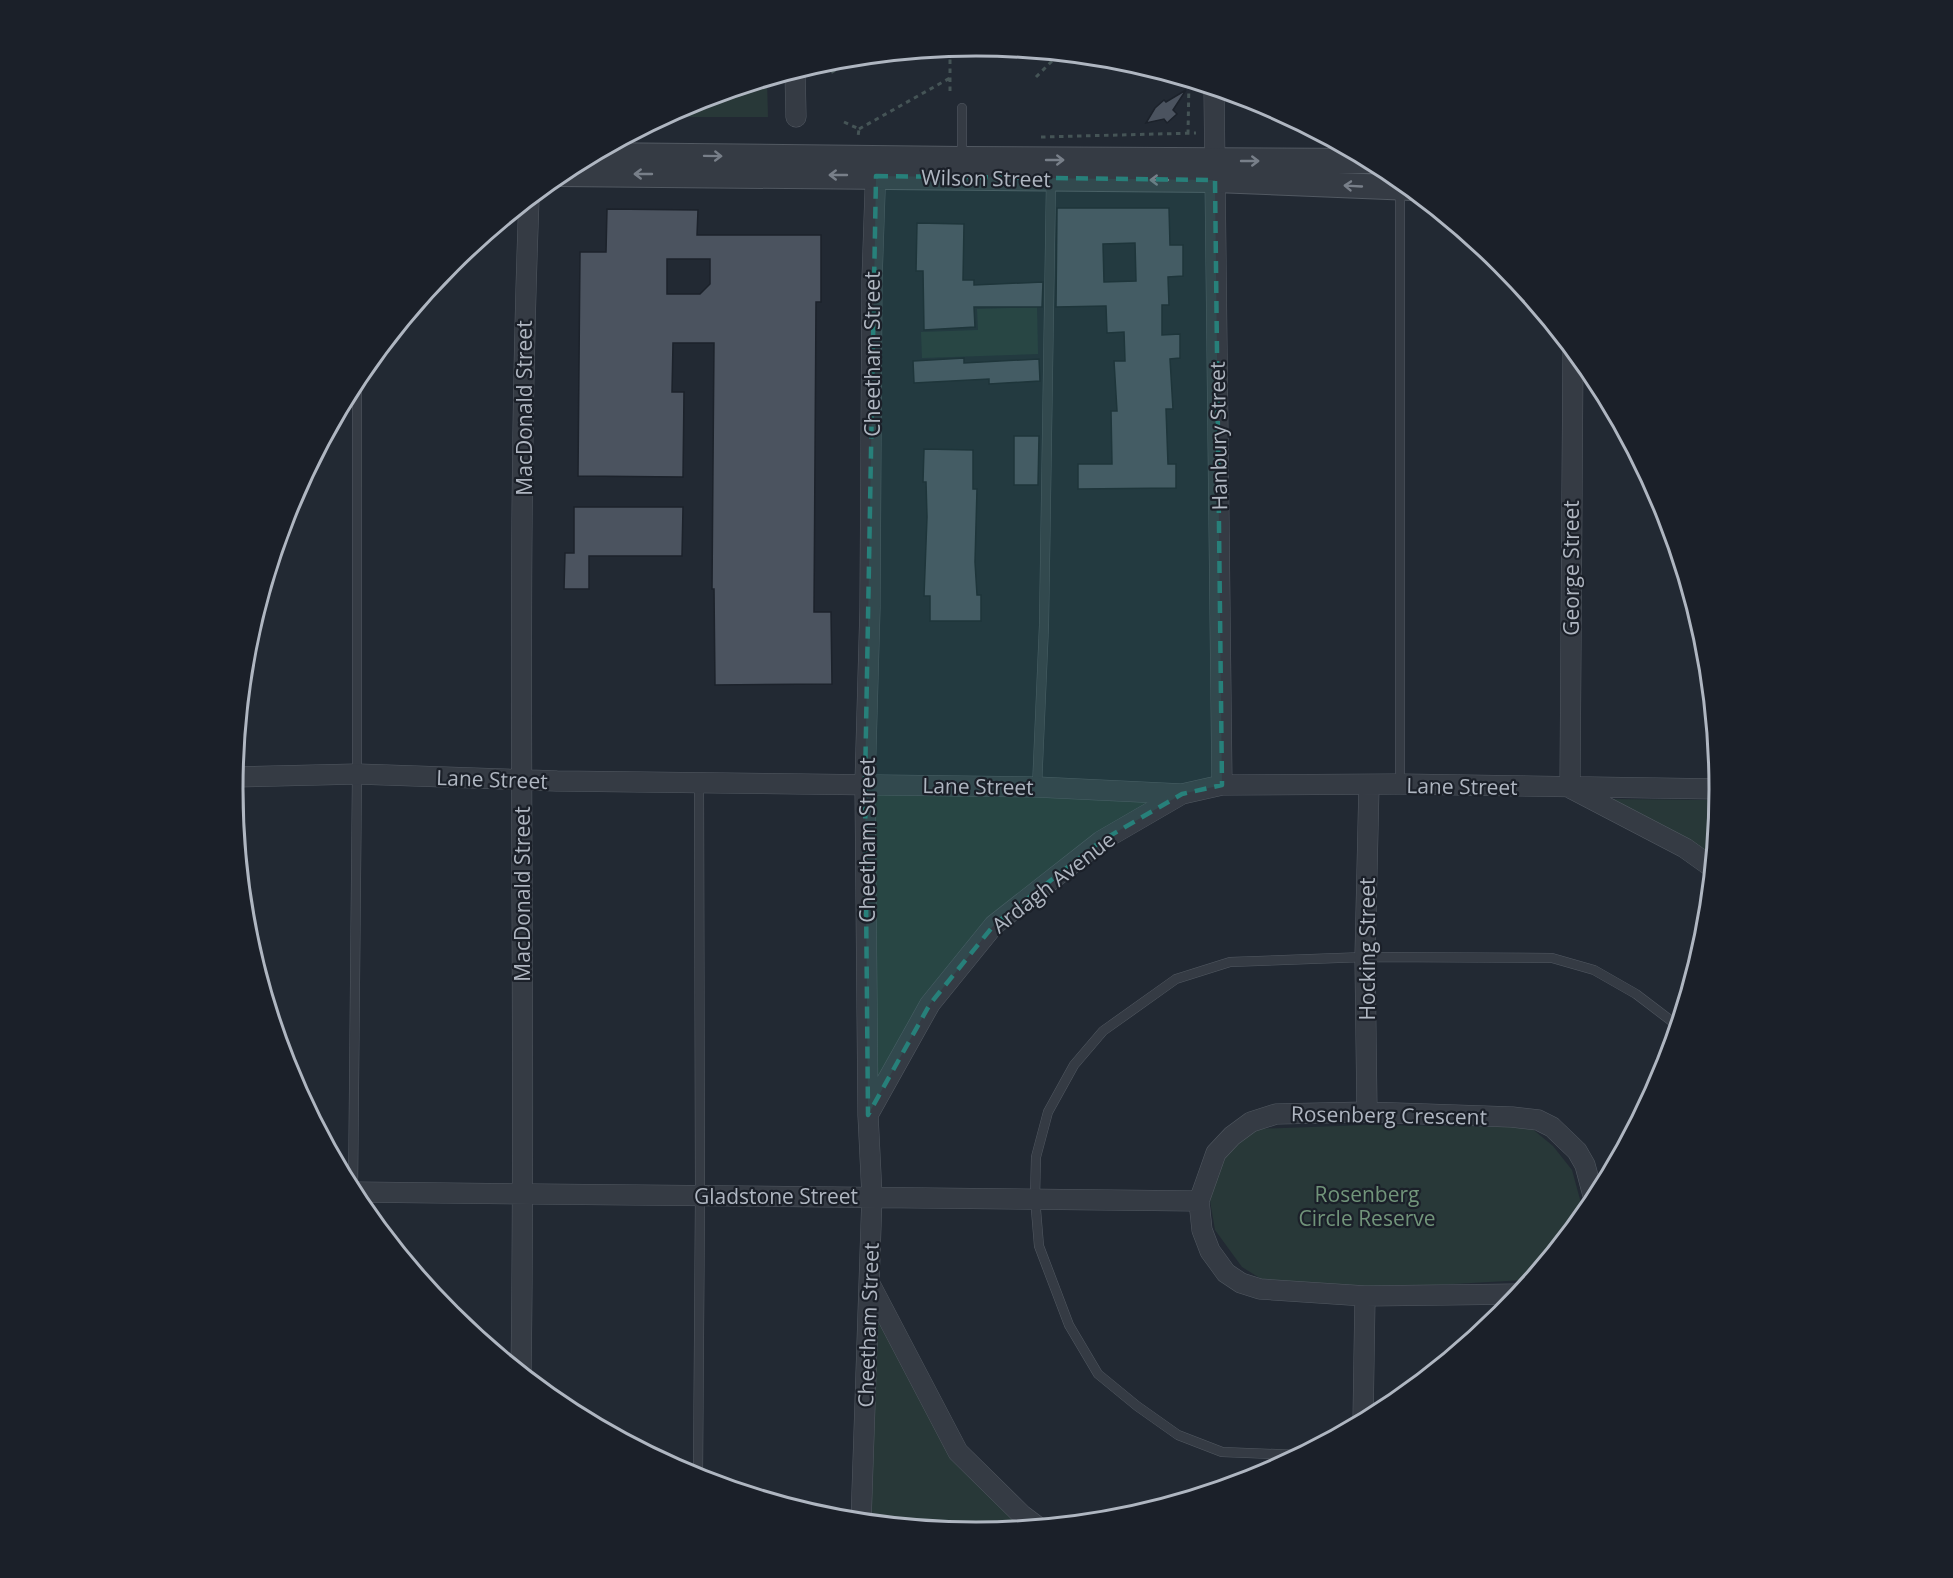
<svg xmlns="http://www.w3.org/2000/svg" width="1953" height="1578" font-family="'Open Sans',sans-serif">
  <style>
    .green { fill: #283838 }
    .building { fill: #4b535f; stroke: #1c222b; stroke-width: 1.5; fill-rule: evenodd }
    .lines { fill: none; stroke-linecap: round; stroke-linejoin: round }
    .service-casing { stroke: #525962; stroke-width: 10 }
    .minor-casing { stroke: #525962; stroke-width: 21 }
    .tertiary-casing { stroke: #525962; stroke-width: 26 }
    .path { stroke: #455456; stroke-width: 3; stroke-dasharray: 4.5 4.5; stroke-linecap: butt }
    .service { stroke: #353b44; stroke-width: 9 }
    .minor { stroke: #353b44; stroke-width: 20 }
    .tertiary { stroke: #353b44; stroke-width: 24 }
    .oneway { stroke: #787f89 }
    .marked { fill: #27807a; fill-opacity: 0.2; stroke: #27807a; stroke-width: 4.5; stroke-dasharray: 12 8; stroke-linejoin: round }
    .labels { text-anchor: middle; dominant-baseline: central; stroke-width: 4.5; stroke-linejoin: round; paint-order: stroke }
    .street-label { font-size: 21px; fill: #afb6c1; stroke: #1b2029 }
    .park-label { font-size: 21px; fill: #71947a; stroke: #1b2029 }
    .rim { fill: none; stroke: #afb6c1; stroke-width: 3 }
  </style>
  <rect width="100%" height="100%" fill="#222933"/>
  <!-- green -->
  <path class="green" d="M767,79L768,117H663L692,102Z
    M1037,307L1038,354L922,358L921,332L978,330L977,309Z
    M865,784L1182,794L994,925L868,1115Z
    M1606,799L1719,800L1713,861Z
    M1366,1125L1530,1127L1553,1146L1572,1170L1581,1203L1577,1225L1534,1276L1525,1280L1365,1289L1263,1280L1242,1267L1215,1230L1210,1201L1220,1161L1254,1129Z
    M870,1284L958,1452L1038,1527L976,1533L861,1522Z"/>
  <!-- building -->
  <path class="building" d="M1186,90L1173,110L1177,114L1167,123L1164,119L1146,123L1155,108L1164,100L1166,102Z
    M1057,208H1169L1170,245H1183V276L1168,277L1169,305H1162V335L1180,334V358L1170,359L1173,409H1166L1168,464H1176V488L1078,489V464H1112L1111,411H1117L1114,361H1125L1124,332L1107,333L1106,306L1056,307ZM1135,243L1136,281L1104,282L1103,244Z
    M607,209L698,210L697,235H821V302H816L814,612H831L832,684L715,685L714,589H712L714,343H673L672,392H684L683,477L578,476L580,252H606ZM667,259H710V284L700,294H667Z
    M917,223L964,224L963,280H974V285L1043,282L1042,307H974L975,327L924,330L923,271H916Z
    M964,358V363L1039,359L1040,381L989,384V379L914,383L913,361Z
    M1014,436H1039L1038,485H1014Z
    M924,449L973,450V489H977L975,562L977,595H981V621H930V596H924L927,517L926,482H923Z
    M574,507H683L682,556H589V589H564L565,553H574Z"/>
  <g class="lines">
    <defs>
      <path id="service" d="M962,157V108
        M1400,784V190
        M1037,787L1044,625L1051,181
        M353,1193L357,774V377
        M1301,1455L1222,1452L1178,1435L1137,1406L1098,1374L1069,1325L1039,1246L1035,1198L1036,1157L1048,1112L1074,1065L1103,1031L1176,979L1230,962L1365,957L1552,958L1594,970L1636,994L1678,1026
        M698,1478L700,1196L699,784"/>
      <path id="minor" d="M795,70L796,117
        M1214,87L1222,785
        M1573,348L1570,788L1685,848L1713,868
        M234,777L357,774L557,781L1037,787L1182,794L1222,785L1400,784L1720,789
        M1367,1112L1365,957L1369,785
        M869,1113L930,1004L994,925L1101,841L1182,794
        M353,1192L1199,1201
        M871,1286L958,1452L1022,1515L1038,1527
        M1520,1294L1365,1296L1260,1289L1241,1283L1226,1273L1210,1251L1202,1230L1199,1201L1216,1153L1232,1136L1251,1122L1276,1114L1367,1112L1512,1117L1538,1120L1552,1127L1577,1151L1585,1165L1595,1203
        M521,1373C527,982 514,590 529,199
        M1363,1422L1365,1296
        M861,1522L872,1196L868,1115L865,784L870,608L872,280L876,163"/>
      <path id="tertiary" d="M592,155L961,159L1372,161
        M559,174L1215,180L1412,188"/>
    </defs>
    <!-- service casing -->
    <use href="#service" class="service-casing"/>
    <!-- minor casing -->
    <use href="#minor" class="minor-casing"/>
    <!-- tertiary casing -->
    <use href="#tertiary" class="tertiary-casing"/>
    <!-- path -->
    <path class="path" d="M816,64L830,73L858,57
      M1036,77L1060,53
      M950,91V48
      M844,122L859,129L858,137
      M859,129L950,78
      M1188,134L1189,80
      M1041,137L1196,133"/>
    <!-- service -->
    <use href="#service" class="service"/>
    <!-- minor -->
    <use href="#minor" class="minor"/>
    <!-- tertiary -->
    <use href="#tertiary" class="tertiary"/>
  </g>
  <!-- one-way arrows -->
  <defs><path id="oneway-shaft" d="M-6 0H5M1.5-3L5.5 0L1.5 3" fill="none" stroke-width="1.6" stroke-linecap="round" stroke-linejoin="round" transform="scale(1.5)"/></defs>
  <g class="oneway">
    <use href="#oneway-shaft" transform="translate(713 156) rotate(1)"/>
    <use href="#oneway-shaft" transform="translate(1055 160)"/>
    <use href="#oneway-shaft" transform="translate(1250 161)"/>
    <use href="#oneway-shaft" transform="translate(643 174) rotate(-180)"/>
    <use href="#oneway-shaft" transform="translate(838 175) rotate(-180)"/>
    <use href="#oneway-shaft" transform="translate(1159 180) rotate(-180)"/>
    <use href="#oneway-shaft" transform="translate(1353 186) rotate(-177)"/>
  </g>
  <!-- marked area -->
  <path class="marked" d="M876,176L1215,180L1222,785L1182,794L1101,841L994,925L930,1004L868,1115L865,784Z"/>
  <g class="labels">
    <!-- street labels -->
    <g class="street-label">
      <text transform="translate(986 178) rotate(1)">Wilson Street</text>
      <text transform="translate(872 354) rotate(-90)">Cheetham Street</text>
      <text transform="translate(524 408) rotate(-90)">MacDonald Street</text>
      <text transform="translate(1218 436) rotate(-91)">Hanbury Street</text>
      <text transform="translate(1571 568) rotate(-90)">George Street</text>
      <text transform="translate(492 779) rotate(2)">Lane Street</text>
      <text transform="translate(978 786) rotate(1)">Lane Street</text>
      <text transform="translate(1462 786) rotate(1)">Lane Street</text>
      <text transform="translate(867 840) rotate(-90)">Cheetham Street</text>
      <text transform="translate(1053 882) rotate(-38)">Ardagh Avenue</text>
      <text transform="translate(522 894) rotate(-90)">MacDonald Street</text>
      <text transform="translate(1367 949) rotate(-90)">Hocking Street</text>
      <text transform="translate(1389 1115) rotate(1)">Rosenberg Crescent</text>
      <text x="776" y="1196">Gladstone Street</text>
      <text transform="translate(868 1325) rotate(-88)">Cheetham Street</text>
    </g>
    <!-- park labels -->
    <g class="park-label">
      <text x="1367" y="1194">Rosenberg<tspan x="1367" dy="24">Circle Reserve</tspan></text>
    </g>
  </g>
  <!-- crop -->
  <path d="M0 0H1953V1578H0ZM243 789a733 733 0 1 1 1466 0a733 733 0 1 1-1466 0Z" fill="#1b2029" fill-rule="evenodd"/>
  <path class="rim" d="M243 789a733 733 0 1 1 1466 0a733 733 0 1 1-1466 0Z"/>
</svg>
